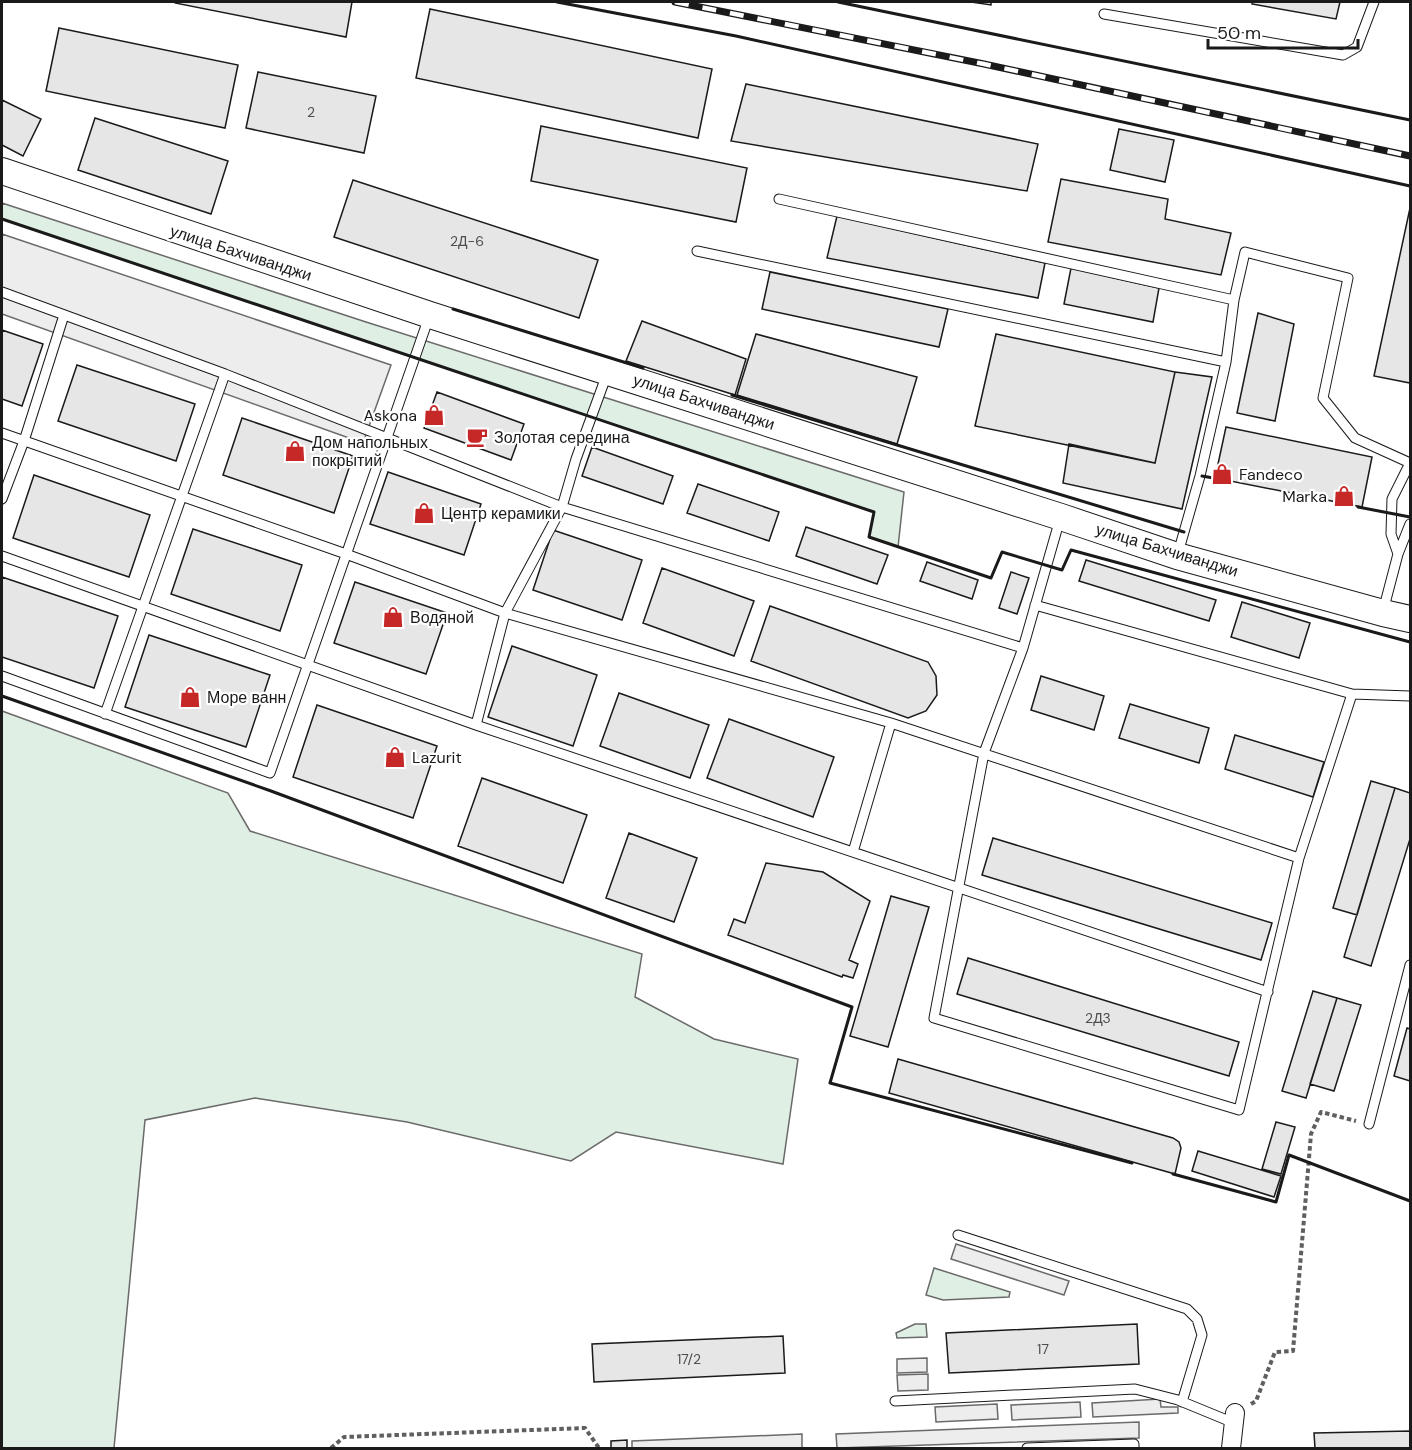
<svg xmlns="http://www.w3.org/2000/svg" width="1412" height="1450" font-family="'DM Sans',sans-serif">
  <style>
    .green { fill: #e0efe3; stroke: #6a6a6a; stroke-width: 1.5 }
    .parking { fill: #ededed; stroke: #6a6a6a; stroke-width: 1.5 }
    .building { fill: #e6e6e6; stroke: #1a1a1a; stroke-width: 1.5 }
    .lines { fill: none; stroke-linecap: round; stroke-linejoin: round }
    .service-casing { stroke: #1a1a1a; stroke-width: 11 }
    .minor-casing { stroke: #1a1a1a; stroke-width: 20 }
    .secondary-casing { stroke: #1a1a1a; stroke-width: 28 }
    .path { stroke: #5f5f5f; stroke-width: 4; stroke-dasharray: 4.5 3; stroke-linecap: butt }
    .service { stroke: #fff; stroke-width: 9 }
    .minor { stroke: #fff; stroke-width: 18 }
    .secondary { stroke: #fff; stroke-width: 26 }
    .rail-casing { stroke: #1a1a1a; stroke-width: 7 }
    .rail { stroke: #fff; stroke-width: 4.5; stroke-dasharray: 14; stroke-linecap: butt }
    .wall { stroke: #1a1a1a; stroke-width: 3 }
    .labels { text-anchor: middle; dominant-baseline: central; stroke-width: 4.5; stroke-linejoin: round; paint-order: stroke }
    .number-label { font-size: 14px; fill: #4d4d4d }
    .street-label { font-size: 16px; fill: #1a1a1a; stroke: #fff }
    .poi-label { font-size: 16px; fill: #1a1a1a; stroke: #fff; text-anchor: start }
  </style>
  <rect width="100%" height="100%" fill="#fff"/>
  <!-- green -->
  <path class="green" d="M2,203L366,322L904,492L898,547L869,537L874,512L2,219Z
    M2,711L228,793L250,831L642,954L635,997L714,1039L798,1059L783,1164L616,1132L571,1161L407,1122L255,1098L145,1120L114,1448H2Z
    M934,1268L1010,1292L1009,1297L943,1300L926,1295Z
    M915,1324H926L927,1337L897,1338L896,1333Z"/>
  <!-- parking -->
  <path class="parking" d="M2,234L391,365L363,443L2,314Z
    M956,1244L1069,1281L1064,1295L951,1259Z
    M927,1358V1372L897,1373V1359Z
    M928,1374V1390L898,1391L897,1375Z
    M1160,1399L1161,1407H1178V1413L1093,1417L1092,1403Z
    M1080,1402L1081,1417L1012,1420L1011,1405Z
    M997,1404L998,1419L936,1422L935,1407Z
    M1139,1422V1438L837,1448L836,1434Z
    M802,1434V1448H632V1441Z"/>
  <!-- building -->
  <path class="building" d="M175,2H352L346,37L175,3Z
    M971,2H991V5Z
    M1253,2H1340L1336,19L1252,4Z
    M430,9L712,69L698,138L416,78Z
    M59,28L238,65L225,128L46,91Z
    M258,72L376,96L364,153L246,128Z
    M746,84L1038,144L1027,191L731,141Z
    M2,100L41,119L23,156L2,145Z
    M95,118L228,161L211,214L78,170Z
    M541,126L747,168L736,222L531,181Z
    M1119,129L1174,140L1165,182L1110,170Z
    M1061,179L1168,199L1165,219L1231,233L1221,275L1048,242Z
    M353,180L598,260L579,318L334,237Z
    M1410,208V383L1374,376Z
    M837,216L1045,263L1038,298L827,258Z
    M1071,268L1159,288L1153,322L1064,304Z
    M770,272L948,309L939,347L762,309Z
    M1258,313L1294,324L1275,421L1237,413Z
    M642,321L746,359L735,395L626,361Z
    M2,330L43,344L22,406L2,399Z
    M756,334L917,377L897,444L737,395Z
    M996,334L1175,372L1155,463L975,426Z
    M77,365L195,404L176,461L58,421Z
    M1175,372L1212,377L1182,509L1063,483L1069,444L1155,463Z
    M437,392L524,424L511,460L424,428Z
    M242,418L353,456L334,513L223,475Z
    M1226,427L1372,457L1362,507L1215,478Z
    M592,447L673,476L663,504L582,476Z
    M388,472L481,504L464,555L370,524Z
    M34,475L150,515L129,577L13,538Z
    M698,484L779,512L769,541L687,513Z
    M806,527L888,555L877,584L796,556Z
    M193,529L302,565L280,631L171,594Z
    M553,530L642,560L622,620L533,590Z
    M1086,560L1216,600L1209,621L1079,581Z
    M927,562L978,580L972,599L920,581Z
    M662,568L754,601L734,656L643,623Z
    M1011,572L1029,578L1017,614L999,608Z
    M2,577L118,616L94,688L2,657Z
    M355,582L447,613L426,674L334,643Z
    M1242,602L1310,623L1299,658L1231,637Z
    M770,606L928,662L936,676L937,695L926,711L908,718L751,661Z
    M149,635L270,675L246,747L125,707Z
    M512,646L597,675L573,746L488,717Z
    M1041,676L1104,696L1094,730L1031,710Z
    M619,693L709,725L690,778L600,746Z
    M1130,704L1209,728L1199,763L1119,738Z
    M317,705L437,746L413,818L293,777Z
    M729,719L834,757L813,817L707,778Z
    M1235,735L1324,762L1313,797L1225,769Z
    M482,778L587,815L563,883L458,846Z
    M1371,781L1395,788L1357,915L1333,908Z
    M1395,788L1410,793V839L1371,966L1344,957Z
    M629,833L697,858L674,922L606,898Z
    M993,838L1272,923L1261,960L982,875Z
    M766,863L823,872L870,901L849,960L858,964L853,978L843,975L842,977L728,935L734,919L745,923Z
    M891,896L929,907L888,1047L850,1036Z
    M968,958L1239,1042L1229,1076L957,994Z
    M1313,991L1337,998L1306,1098L1282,1091Z
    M1337,998L1361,1005L1334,1091L1310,1084Z
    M1407,1028L1410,1029V1081L1394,1076Z
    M898,1059L1173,1138L1179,1142L1181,1148L1175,1174L889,1093Z
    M1276,1122L1295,1127L1281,1174L1262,1169Z
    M1198,1151L1281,1176L1274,1197L1192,1171Z
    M1137,1324L1139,1364L949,1373L946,1333Z
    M783,1336L785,1373L594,1382L592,1344Z
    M1410,1431V1448H1315L1314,1433Z
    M627,1440V1448H611V1441Z"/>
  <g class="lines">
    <defs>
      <path id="service" d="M1104,14L1343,55L1357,47L1374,2
        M779,199L1234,300
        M697,251L1226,362
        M2,292L225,374L562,507L1023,648
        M2,433L346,554L505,613L891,723L1299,858
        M2,499L24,441L64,315
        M1060,519L1023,648L984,753L934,1018L1239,1110L1299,858L1352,694
        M1178,553L1200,476L1226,362L1234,300L1245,252L1348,278L1323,398L1355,438L1410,463V466
        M1398,554L1391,534L1392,499L1410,463
        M2,556L476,725L1268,992
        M1035,605L1352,694L1410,696
        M1383,611L1398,554L1410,524
        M2,676L270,773L429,317
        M105,714L225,374
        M476,725L505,613L562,507L576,459L607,374
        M853,852L891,723
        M1369,1124L1410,965
        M958,1235L1187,1309L1197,1319L1202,1335L1182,1402
        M895,1401L1135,1389L1178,1400L1234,1423
        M1027,1448L1134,1444V1448"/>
      <path id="minor" d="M1231,1448L1235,1413"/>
      <path id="secondary" d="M2,171L430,315L1061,517L1177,556L1383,613L1410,619"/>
    </defs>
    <!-- service casing -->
    <use href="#service" class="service-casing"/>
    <!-- minor casing -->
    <use href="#minor" class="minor-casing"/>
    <!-- secondary casing -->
    <use href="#secondary" class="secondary-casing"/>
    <!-- path -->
    <path class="path" d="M1251,1404L1256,1401L1275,1352L1293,1351L1311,1134L1321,1112L1356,1121
      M331,1448L344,1437L585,1428L599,1448"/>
    <!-- service -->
    <use href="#service" class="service"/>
    <!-- minor -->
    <use href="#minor" class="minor"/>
    <!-- secondary -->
    <use href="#secondary" class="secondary"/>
    <defs>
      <path id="rail" d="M675,2L984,64L1410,156"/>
    </defs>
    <!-- rail casing -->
    <use href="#rail" class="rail-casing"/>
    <!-- rail -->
    <use href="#rail" class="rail"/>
    <!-- wall -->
    <path class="wall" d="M557,2L736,36L1410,186
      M838,2L1410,120
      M2,219L874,512L869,537L991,578L1002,552L1062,570L1071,550L1410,642
      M453,309L643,368
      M732,395L1184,532
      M1202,476L1219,479
      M1358,507L1410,517
      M2,696L271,791L852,1007L830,1083L1132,1163
      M1173,1174L1276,1202L1289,1155L1410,1201"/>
  </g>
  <!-- icons -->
  <defs>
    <symbol id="shop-bare" viewBox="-9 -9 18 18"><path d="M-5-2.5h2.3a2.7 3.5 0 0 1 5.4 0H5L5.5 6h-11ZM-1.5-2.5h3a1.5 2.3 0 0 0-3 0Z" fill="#c62828" stroke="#fff" stroke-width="2.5" paint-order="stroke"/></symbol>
    <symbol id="cafe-bare" viewBox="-9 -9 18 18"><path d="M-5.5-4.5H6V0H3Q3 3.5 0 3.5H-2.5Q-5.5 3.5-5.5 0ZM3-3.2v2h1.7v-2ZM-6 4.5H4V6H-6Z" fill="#c62828" stroke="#fff" stroke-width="2.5" paint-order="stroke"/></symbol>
  </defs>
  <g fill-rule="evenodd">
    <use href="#shop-bare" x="419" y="400" width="30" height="30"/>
    <use href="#cafe-bare" x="462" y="422" width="30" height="30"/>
    <use href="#shop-bare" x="280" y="436" width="30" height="30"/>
    <use href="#shop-bare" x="1207" y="459" width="30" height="30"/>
    <use href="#shop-bare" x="1329" y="481" width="30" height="30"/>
    <use href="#shop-bare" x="409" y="498" width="30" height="30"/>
    <use href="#shop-bare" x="378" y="602" width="30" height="30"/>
    <use href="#shop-bare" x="175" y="682" width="30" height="30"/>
    <use href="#shop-bare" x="380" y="742" width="30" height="30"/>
  </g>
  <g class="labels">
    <!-- number labels -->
    <g class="number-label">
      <text x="311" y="112">2</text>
      <text x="467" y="241">2Д-6</text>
      <text x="1098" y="1018">2Д3</text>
      <text x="1043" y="1349">17</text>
      <text x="689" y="1359">17/2</text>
    </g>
    <!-- street labels -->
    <g class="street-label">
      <text transform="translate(241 253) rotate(18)">улица Бахчиванджи</text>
      <text transform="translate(704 402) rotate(18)">улица Бахчиванджи</text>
      <text transform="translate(1167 550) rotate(17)">улица Бахчиванджи</text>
    </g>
    <!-- poi labels -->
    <g class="poi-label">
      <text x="417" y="415" text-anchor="end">Askona</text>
      <text x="494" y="437">Золотая середина</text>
      <text x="312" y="442">Дом напольных<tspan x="312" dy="18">покрытий</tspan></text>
      <text x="1239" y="474">Fandeco</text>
      <text x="1327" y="496" text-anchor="end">Marka</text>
      <text x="441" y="513">Центр керамики</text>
      <text x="410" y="617">Водяной</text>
      <text x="207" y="697">Море ванн</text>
      <text x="412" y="757">Lazurit</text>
    </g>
  </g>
  <!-- border -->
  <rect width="1412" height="1450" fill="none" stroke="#1a1a1a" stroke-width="6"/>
  <!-- scale -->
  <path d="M1208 39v9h150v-9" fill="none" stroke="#1a1a1a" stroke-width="3"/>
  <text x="1217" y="39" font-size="18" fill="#1a1a1a" stroke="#ffffff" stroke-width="4.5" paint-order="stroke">50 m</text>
</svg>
